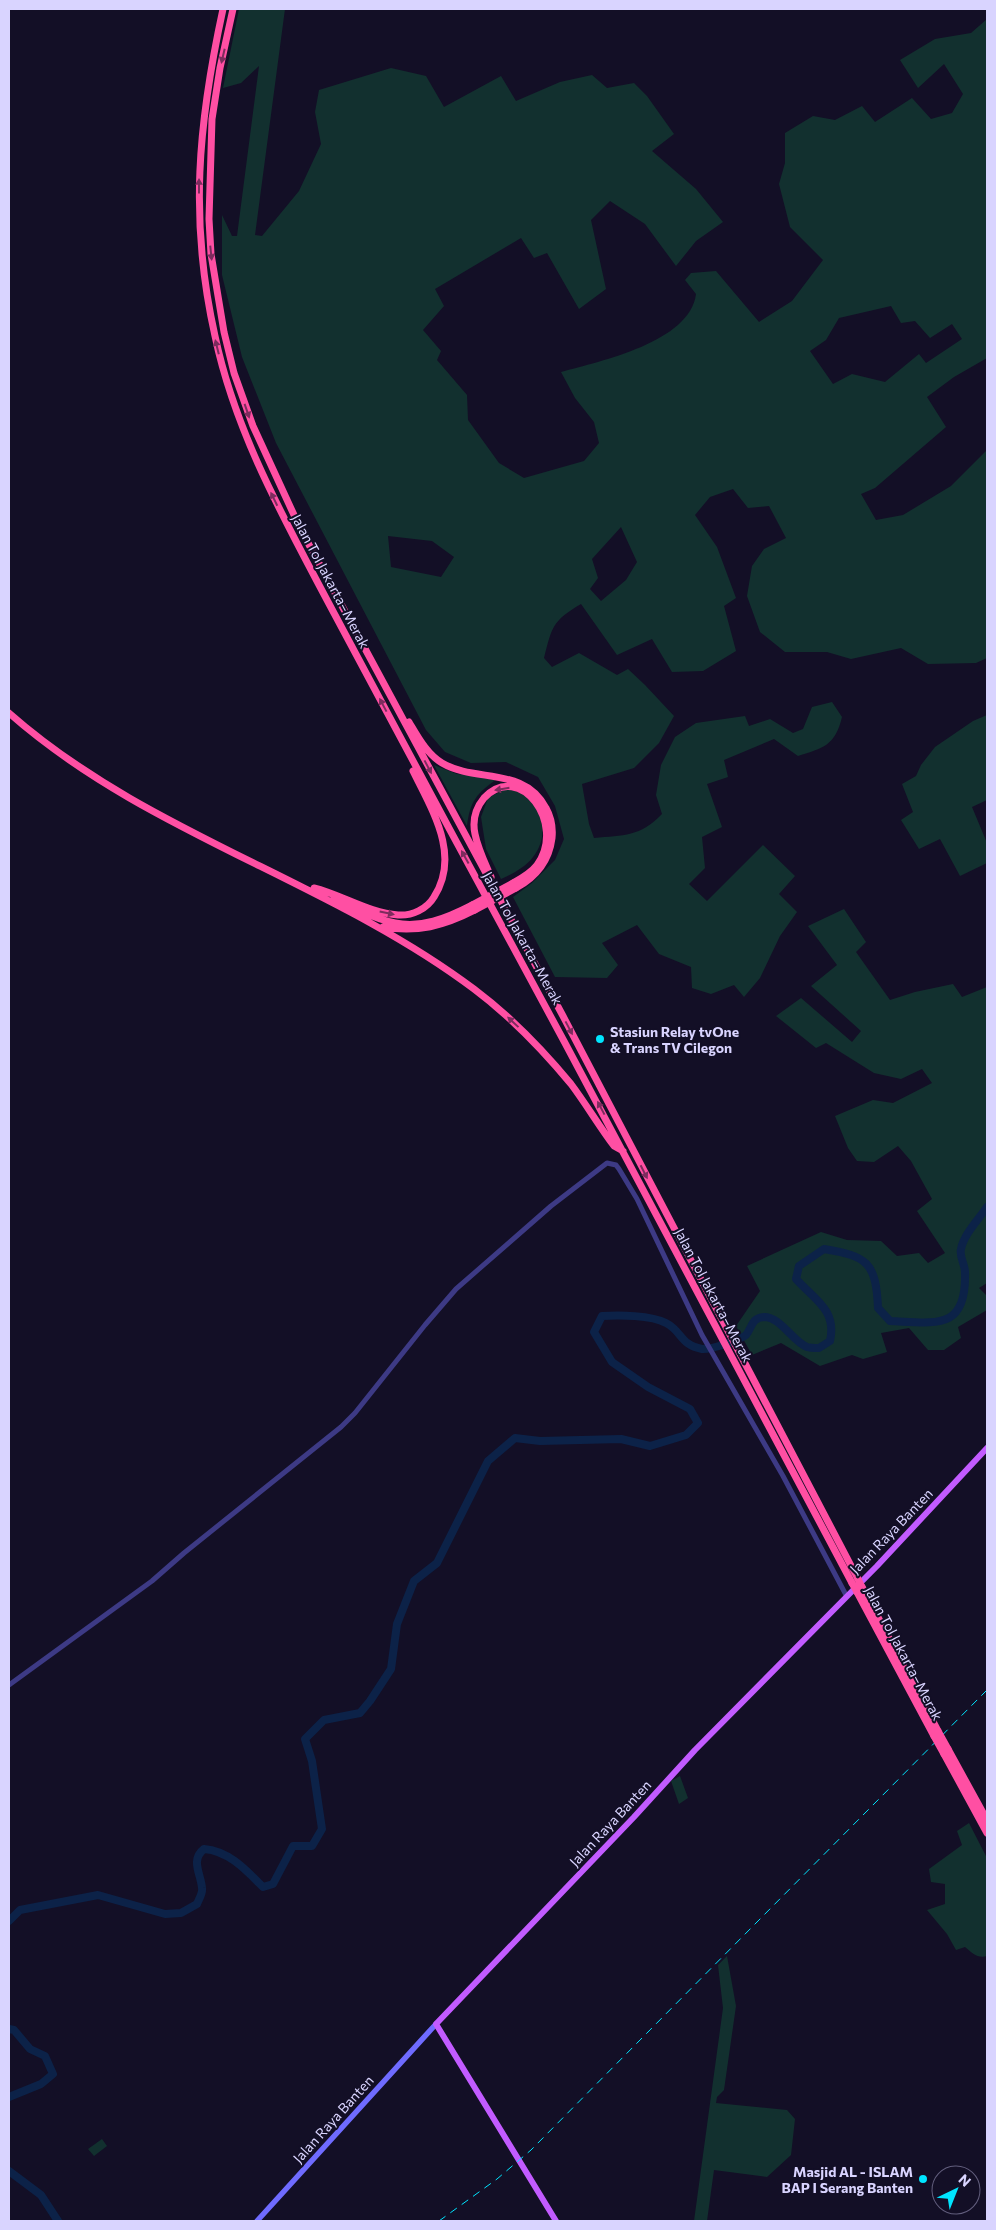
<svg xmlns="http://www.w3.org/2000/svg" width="996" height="2230" font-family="Commissioner,sans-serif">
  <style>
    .green { fill: #12302f; fill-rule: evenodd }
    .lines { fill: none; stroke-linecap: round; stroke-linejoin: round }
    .river { stroke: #0c2248; stroke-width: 8 }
    .tertiary { stroke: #3d3a85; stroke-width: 5 }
    .secondary { stroke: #6f6bff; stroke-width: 5.5 }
    .primary { stroke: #c25bff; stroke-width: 6 }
    .motorway { stroke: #ff4fa3; stroke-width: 7 }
    .rail { stroke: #00e5ff; stroke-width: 1; stroke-dasharray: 8 6; stroke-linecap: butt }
    .motorway-bridge { stroke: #ff4fa3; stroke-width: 7 }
    .oneway { fill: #7d2c5e }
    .poi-dot { fill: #00e5ff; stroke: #130f26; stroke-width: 2 }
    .labels { text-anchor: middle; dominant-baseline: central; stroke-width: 4; stroke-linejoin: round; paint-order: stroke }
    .street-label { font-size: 14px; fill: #d9d4ff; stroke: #130f26 }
    .poi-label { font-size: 14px; font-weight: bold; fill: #d9d4ff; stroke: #130f26; text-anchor: start }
  </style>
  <rect width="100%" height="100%" fill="#130f26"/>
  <!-- green -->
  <path class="green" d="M239,9H285L255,235L262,236L299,191L321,144L315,112L319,90L391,68L426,76L444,107L501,76L516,101L560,82L592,75L607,88L634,83L647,96L674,134L652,151L696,189L723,222L696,241L676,266L645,224L610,201L591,220L606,289L579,309L547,253L534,258L521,238L435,289L444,306L423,330L441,351L437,360L467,395L468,420L499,463L524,478L584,461L599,443L594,422L575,398L561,372C601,361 690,342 696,294L685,280L691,273L716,271L759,322L792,301L823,260L790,227L779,184L785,163V133L813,116L835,120L862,106L875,122L912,98L931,119L952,113L963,94L944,64L918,88L900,60L935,39L971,33L987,19V358L954,377L927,397L946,427L875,488L861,494L876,520L903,515L951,486L987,450V658L976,663L928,664L901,648L851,659L827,652H785L760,632L747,596L752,566L764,549L786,538L769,506L748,508L733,489L710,497L695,515L717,547L736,598L724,606L736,651L703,671L672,672L652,639L617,655L581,604C552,621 552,627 544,658L552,667L579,653L617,675L628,669L645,685L674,716L659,743L634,768L582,784L589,824L594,838C624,835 640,837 662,814L656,795L661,765L675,737L696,723L745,716L749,726L770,719L793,733L803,729L812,707L832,702L842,717C835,746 823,748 798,756L774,739L724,760L728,777L707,784L722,827L702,837L705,868L689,884L707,901L763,845L795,876L779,894L797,912L780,936L760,978L744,997L734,985L711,994L692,988L691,967L659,954L637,925L602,943L618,965L607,978L555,977L513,897L532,883L555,860L564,839L555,806L538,777L506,762L471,763L445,752L426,730L276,443L242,357L222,275V215L232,236H237L259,66L241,83L223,88ZM891,306L901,323L915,321L930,338L952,324L962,339L926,363L919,354L885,382L852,374L833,384L810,351L826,340L839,318ZM621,527L637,562L626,580L601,601L590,589L598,578L592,559ZM388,536L432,541L454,557L441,577L391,567Z
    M987,715V800L972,807L987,843V863L960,876L940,839L919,849L901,820L913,812L902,784L916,776L921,765L935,747L973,721Z
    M434,765L457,774L497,779C477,793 470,801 467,826Z
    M505,789C510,790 516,791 521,793C543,806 550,836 533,857C526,867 512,874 501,879L486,849L481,817L488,798Z
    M844,909L866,942L856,952L890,1000L915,992L953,984L962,997L987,987V1283L979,1288L987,1296V1310L958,1327L961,1338L944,1350H928L909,1328L881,1333L887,1352L863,1359L852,1355L820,1366L781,1343L752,1355L736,1326L760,1291L747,1266L821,1232L847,1240L881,1241L897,1256L919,1253L928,1263L945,1253L917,1211L932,1199L911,1161L898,1146L874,1162L857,1161L848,1148L835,1116L873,1100L893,1103L932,1083L922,1069L901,1079L874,1073L826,1043L816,1048L776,1016L801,998L852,1042L861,1031L811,986L837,965L808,926Z
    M680,1776L688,1798L679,1804L671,1781Z
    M969,1823L987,1858V1956C978,1959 972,1953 965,1947L956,1950L947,1934L927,1910L945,1904V1884L931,1882L929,1869L962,1845L957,1831Z
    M727,1956L736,2006L724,2090L717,2097L716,2103L787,2110L795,2119L791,2155L767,2177L714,2170L707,2221H694L723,2008L718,1965Z
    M102,2139L107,2146L94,2156L88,2149Z"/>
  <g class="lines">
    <!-- river -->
    <path class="river" d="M9,1921L20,1910L98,1895L165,1914L181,1913L197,1904C199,1899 203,1893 202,1888C201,1874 190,1860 204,1849C229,1851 246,1870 263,1887L273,1884L293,1846H312L322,1829L312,1761L305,1739L324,1720L360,1713L370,1701L391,1669L397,1624L414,1581L437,1563L488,1461L515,1438L540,1441L621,1439L650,1446L686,1435L698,1423L690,1409L648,1387L612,1362L594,1332L602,1316C619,1315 651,1315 666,1323C682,1331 680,1345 702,1349C710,1350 740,1340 746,1335C752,1328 751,1318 764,1317C781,1317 792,1341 807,1347C810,1348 815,1348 819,1348L830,1341C837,1310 815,1300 796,1279L799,1266L824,1249C867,1256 876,1262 878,1308L890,1321C936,1323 967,1331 965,1272C965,1265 959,1256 961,1249C964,1234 979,1219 987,1207
      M9,2029L14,2030L30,2049L45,2056L53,2074L41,2084L9,2097
      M9,2171L41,2195L58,2221"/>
    <!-- tertiary -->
    <path class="tertiary" d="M9,1685L152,1581L184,1553L341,1427L355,1413L425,1325L456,1289L551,1206L607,1163L616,1165L619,1169L637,1199L702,1335L783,1476L846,1595"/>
    <!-- secondary -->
    <path class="secondary" d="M257,2221L436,2024"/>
    <!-- primary -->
    <path class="primary" d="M556,2221L436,2024L634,1817L695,1750L877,1566L987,1448"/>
    <!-- motorway -->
    <path class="motorway" d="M223,9C198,124 189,220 215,336C235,431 282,515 327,600C368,677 409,754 450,830C586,1080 719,1332 852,1583
      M233,9L220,68L212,119L209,219L211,254L224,332L234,373L253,426L300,528L563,1016L858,1579
      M9,713C146,834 329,880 474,989C510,1016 542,1049 571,1084C586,1104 599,1126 614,1146L623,1151
      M409,722C418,737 427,754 442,763C476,783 524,766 546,808C551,817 553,828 552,838C549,862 536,877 516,888
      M491,877C485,863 478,849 475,834C472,820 475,809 484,798C520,760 567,824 537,865C531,873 522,878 513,883
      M314,888C342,895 369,913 398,915C412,916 427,909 434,897C461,855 432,810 413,771
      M334,898C392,927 412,936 472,905
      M383,927C417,933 444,926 475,910
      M862,1587L938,1731
      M857,1592L934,1736
      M948,1749L987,1820
      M944,1754L987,1833"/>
    <!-- rail -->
    <path class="rail" d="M439,2221L497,2179L531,2150L987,1690"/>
    <!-- motorway-bridge -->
    <path class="motorway-bridge" d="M472,905L513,883
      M475,910L516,888
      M858,1579L862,1587
      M852,1583L857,1592
      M938,1731L948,1749
      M934,1736L944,1754"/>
  </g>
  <!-- one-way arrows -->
  <defs><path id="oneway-solid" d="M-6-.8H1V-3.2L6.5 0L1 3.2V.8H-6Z" transform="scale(1.25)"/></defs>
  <g class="oneway">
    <use href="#oneway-solid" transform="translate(223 56) rotate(103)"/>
    <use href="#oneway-solid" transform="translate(199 186) rotate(-90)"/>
    <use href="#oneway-solid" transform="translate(211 253) rotate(84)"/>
    <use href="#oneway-solid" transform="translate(217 347) rotate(-104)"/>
    <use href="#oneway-solid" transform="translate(247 411) rotate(71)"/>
    <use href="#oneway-solid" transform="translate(274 499) rotate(-116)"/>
    <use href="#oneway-solid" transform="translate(383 705) rotate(-118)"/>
    <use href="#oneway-solid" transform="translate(428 767) rotate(62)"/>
    <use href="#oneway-solid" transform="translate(502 789) rotate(171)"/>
    <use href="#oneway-solid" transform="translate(465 857) rotate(-119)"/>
    <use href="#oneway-solid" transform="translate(387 913) rotate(12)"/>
    <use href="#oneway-solid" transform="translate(513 1022) rotate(-137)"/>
    <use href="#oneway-solid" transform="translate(569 1028) rotate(62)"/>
    <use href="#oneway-solid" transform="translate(601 1108) rotate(-118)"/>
    <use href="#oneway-solid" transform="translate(644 1172) rotate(63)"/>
  </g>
  <!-- markers -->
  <g class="poi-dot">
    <circle cx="600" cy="1039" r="5"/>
    <circle cx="923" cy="2179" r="5"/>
  </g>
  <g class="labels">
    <!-- street labels -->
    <g class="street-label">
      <text transform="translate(331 581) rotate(62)">Jalan Tol Jakarta–Merak</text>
      <text transform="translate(523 938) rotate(61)">Jalan Tol Jakarta–Merak</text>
      <text transform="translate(714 1295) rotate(62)">Jalan Tol Jakarta–Merak</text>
      <text transform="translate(891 1531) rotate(-46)">Jalan Raya Banten</text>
      <text transform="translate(904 1653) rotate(62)">Jalan Tol Jakarta–Merak</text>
      <text transform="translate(610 1823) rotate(-47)">Jalan Raya Banten</text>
      <text transform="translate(333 2119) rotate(-48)">Jalan Raya Banten</text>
    </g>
    <!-- poi labels -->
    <g class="poi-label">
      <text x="610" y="1031">Stasiun Relay tvOne<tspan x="610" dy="16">&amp; Trans TV Cilegon</tspan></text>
      <text x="913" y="2171" text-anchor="end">Masjid AL - ISLAM<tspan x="913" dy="16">BAP I Serang Banten</tspan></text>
    </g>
  </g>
  <!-- border -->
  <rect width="996" height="2230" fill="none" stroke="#d9d4ff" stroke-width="20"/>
  <!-- north arrow -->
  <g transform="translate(956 2190) rotate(43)"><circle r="24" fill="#130f26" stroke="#625e7d"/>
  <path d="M0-4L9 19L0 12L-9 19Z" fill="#00e5ff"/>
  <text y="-8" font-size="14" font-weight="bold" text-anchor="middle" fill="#d9d4ff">N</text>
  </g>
</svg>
